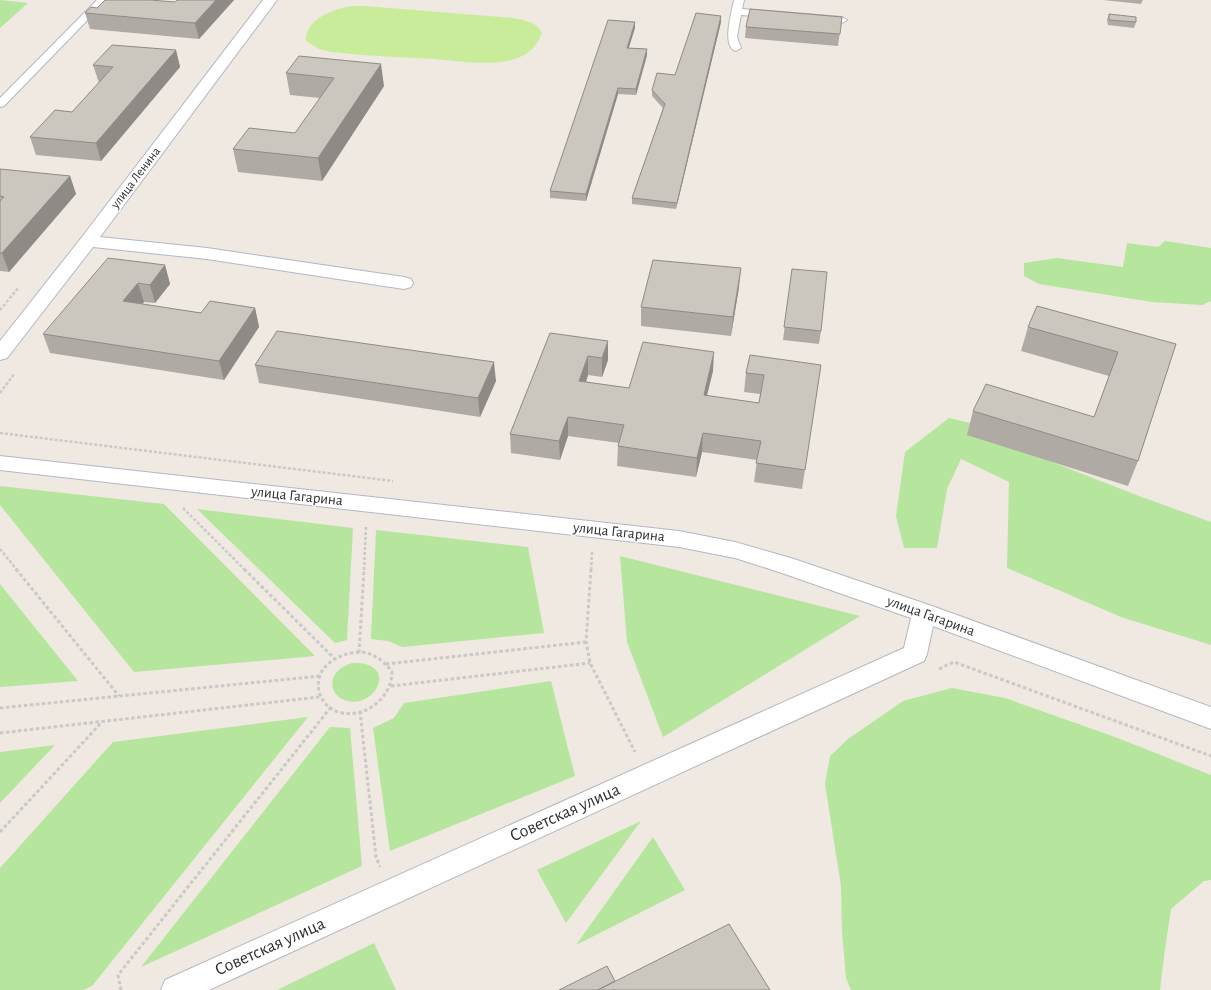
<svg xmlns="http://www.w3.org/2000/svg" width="1211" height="990" font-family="'Alegreya Sans',sans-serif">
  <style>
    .green { fill: #b6e59e }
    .pitch { fill: #c9ec9a }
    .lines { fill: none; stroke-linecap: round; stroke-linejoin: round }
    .service-casing { stroke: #b4b7c1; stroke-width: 2 }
    .minor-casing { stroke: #b4b7c1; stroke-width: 2 }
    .path-far1 { stroke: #c9c9c9; stroke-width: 2.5; stroke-dasharray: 3 2; stroke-linecap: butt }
    .path { stroke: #c9c9c9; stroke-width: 3; stroke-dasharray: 3.5 2.5; stroke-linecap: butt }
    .service { fill: #fff; fill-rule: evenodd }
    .minor { fill: #fff; fill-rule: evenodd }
    .wall { fill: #afaba4 }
    .shaded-wall { fill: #8e8b86 }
    .building { fill: #cbc7bf; stroke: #8e8b86 }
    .labels { text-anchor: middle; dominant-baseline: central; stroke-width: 3; stroke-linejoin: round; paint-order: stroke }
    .far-street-label { font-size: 13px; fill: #2e2e2e; stroke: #fff }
    .street-label { font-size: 15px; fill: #2e2e2e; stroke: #fff }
    .near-street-label { font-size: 18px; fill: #2e2e2e; stroke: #fff }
  </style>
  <rect width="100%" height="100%" fill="#efe9e1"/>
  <!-- green -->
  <path class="green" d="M0,0L28,3L0,28Z
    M1165,241L1211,248V301L1202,305L1152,302L1039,284L1024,276V263L1057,258L1123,267L1127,243L1158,247Z
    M949,418L970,423L988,437L1139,496L1211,522V645L1121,617L1007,568L1009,482L961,459L947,489L937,548H904L896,516L905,452Z
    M0,486L164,504L315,656L134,672L0,505Z
    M197,509L353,528L347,640L335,643Z
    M376,530L528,547L544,633L402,647L388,641L371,639Z
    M620,556L860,616L663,737L627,642Z
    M0,584L78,681L0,687Z
    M352,663C402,661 374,714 342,699C332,694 329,681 336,673C340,668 346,665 352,663Z
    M551,681L575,776L390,851L373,728L394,718L404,703Z
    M952,688L1005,698L1115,737L1211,775V880L1204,881L1171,909L1165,949L1160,990H851L846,978L842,931L841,886L825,784L830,756L848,739L903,701Z
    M308,717L92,986L83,990H0V868L113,742Z
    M330,727L350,728L362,866L141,967Z
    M55,745L0,803V752Z
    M641,821L566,923L537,870Z
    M653,837L685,890L576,945Z
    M374,943L396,990H277Z"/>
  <!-- pitch -->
  <path class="pitch" d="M351,6H365L514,18C526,21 537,22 542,33C536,48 527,56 511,60C487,66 460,61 435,59C400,57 366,56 331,52L319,49L306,41C305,19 334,9 351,6Z"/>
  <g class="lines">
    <defs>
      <path id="service" d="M97,0H107L4,106L0,107V98Z
        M734,0H744L742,9L842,17L847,20L842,23L741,15L737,37L741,48L736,51C721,47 732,11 734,0Z"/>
      <path id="minor" d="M263,0H277L100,237L207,248L404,277L411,279L413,283L411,287L404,289L207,259L93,247L7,358L0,360V341L82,237Z
        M0,456L679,531L735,542L794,559L932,606L1211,707V729L933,626L927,654L924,661L209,990H161L165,980L904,648L911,618L779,572L735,558L679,547L0,470Z"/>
    </defs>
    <!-- service casing -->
    <use href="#service" class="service-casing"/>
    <!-- minor casing -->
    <use href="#minor" class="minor-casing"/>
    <!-- path-far1 -->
    <path class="path-far1" d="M0,310L19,287
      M0,393L14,374
      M0,433L393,481
      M183,508L245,570
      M0,549L17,570
      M364,570L366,527
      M591,570L592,552"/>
    <!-- path -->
    <path class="path" d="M16,569L119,696
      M244,569L335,659
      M591,569L586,642L590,663L635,752
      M362,652C375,654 385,662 392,672C392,697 365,720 339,712C320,707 312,684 324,668C334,657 348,652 362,652Z
      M359,653L364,569
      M386,664L586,642
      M939,669L954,662L1211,756
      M391,686L590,663
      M0,708L320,676
      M360,711L376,857L380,867
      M0,733L319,697
      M0,832L102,722
      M121,990L118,975L331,707"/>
    <!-- service -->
    <use href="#service" class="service"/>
    <!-- minor -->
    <use href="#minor" class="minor"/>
  </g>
  <!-- wall -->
  <path class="wall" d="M234,0L199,39L90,29L85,13L175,2Z
    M1103,0H1143L1141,4Z
    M1109,14L1136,22L1134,28L1108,25L1107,20Z
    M842,17L838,46L745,38L746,27Z
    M721,22L676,209L632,204V198L663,108L652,96V90L675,75Z
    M635,28L628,48L647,49V55L636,95L618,94L586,201L550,198V191Z
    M176,50L180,67L101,161L36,155L30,137L72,112L99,83L93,65Z
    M299,56L384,86L322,181L238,172L233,149L295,133L320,98L290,95L286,73Z
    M0,169L70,176L76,194L9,272L0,271Z
    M165,265L170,284L155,303L144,302L142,304L201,313L255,308L259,327L224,380L50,353L43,334Z
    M792,269L821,331L819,344L783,340Z
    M739,287L731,336L641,326V307Z
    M1028,327L1176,344L1138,461L1128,486L967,435L973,411L1094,417L1109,376L1021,351Z
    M550,333L608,360L602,377L588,375L586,382L629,388L713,371L707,396L759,403L760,394L744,392L746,373L821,365L802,489L754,482L757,460L702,452L696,477L617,466L618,446L619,443L568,436L560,460L511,453L510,434Z
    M255,365L496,381L480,417L259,383Z"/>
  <!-- shaded-wall -->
  <path class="shaded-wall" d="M216,0H234L199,39L195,23Z
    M721,16V22L676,209L677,203Z
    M635,22V28L627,54V48Z
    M647,49V55L636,95V89Z
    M176,50L180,67L101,161L96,143Z
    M381,64L384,86L322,181L318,158Z
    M618,88V94L586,201V194Z
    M70,176L76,194L9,272L2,253Z
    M165,265L170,284L155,303L150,285Z
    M741,268L739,287L731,336L733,317Z
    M138,283L144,302L129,320L123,301Z
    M255,308L259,327L224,380L219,361Z
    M608,341V360L602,377V358Z
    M714,352L713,371L702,414L704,395Z
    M588,356V375L580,400L579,381Z
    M494,362L496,381L480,417L478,398Z
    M568,417V436L560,460L559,441Z
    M703,433L702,452L696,477L697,458Z"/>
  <!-- building -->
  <path class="building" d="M105,0H150L175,2L177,0H216L195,23L85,13L91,7L97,8Z
    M750,9L842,17L840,34L746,27Z
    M696,13L721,16L677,203L632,198L665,104L652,90L657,73L675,75Z
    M1109,14L1136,17V22L1109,20Z
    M608,20L635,22L627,48L647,49L636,89L618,88L586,194L550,191Z
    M112,45L176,50L96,143L30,137L55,110L72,112L113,67L93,65Z
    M299,56L381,64L318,158L233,149L249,128L295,133L334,78L286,73Z
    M0,169L70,176L2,253H0V201L4,197L0,196Z
    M108,258L165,265L150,285L138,283L123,301L201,313L210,301L255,308L219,361L43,334Z
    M653,260L741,268L733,317L641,307Z
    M792,269L827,272L821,331L784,327Z
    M1037,306L1176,344L1138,461L973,411L986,384L1094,417L1118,352L1028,327Z
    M277,331L494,362L478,398L255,365Z
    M550,333L608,341L602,358L588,356L579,381L629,388L643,342L714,352L704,395L759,403L764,375L746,373L750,355L821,365L805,470L756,463L761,441L703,433L697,458L618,446L624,425L568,417L559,441L510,434Z
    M729,924L770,990H598Z
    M607,966L615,981L598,990H559Z"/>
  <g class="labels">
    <!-- far-street labels -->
    <g class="far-street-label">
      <text transform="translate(136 178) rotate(-53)">улица Ленина</text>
    </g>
    <!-- street labels -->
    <g class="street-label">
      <text transform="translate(297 496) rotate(6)">улица Гагарина</text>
      <text transform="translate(619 532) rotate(6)">улица Гагарина</text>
      <text transform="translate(931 616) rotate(20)">улица Гагарина</text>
    </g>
    <!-- near-street labels -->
    <g class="near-street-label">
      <text transform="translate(565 813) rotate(-24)">Советская улица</text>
      <text transform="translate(270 947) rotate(-24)">Советская улица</text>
    </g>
  </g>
</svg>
